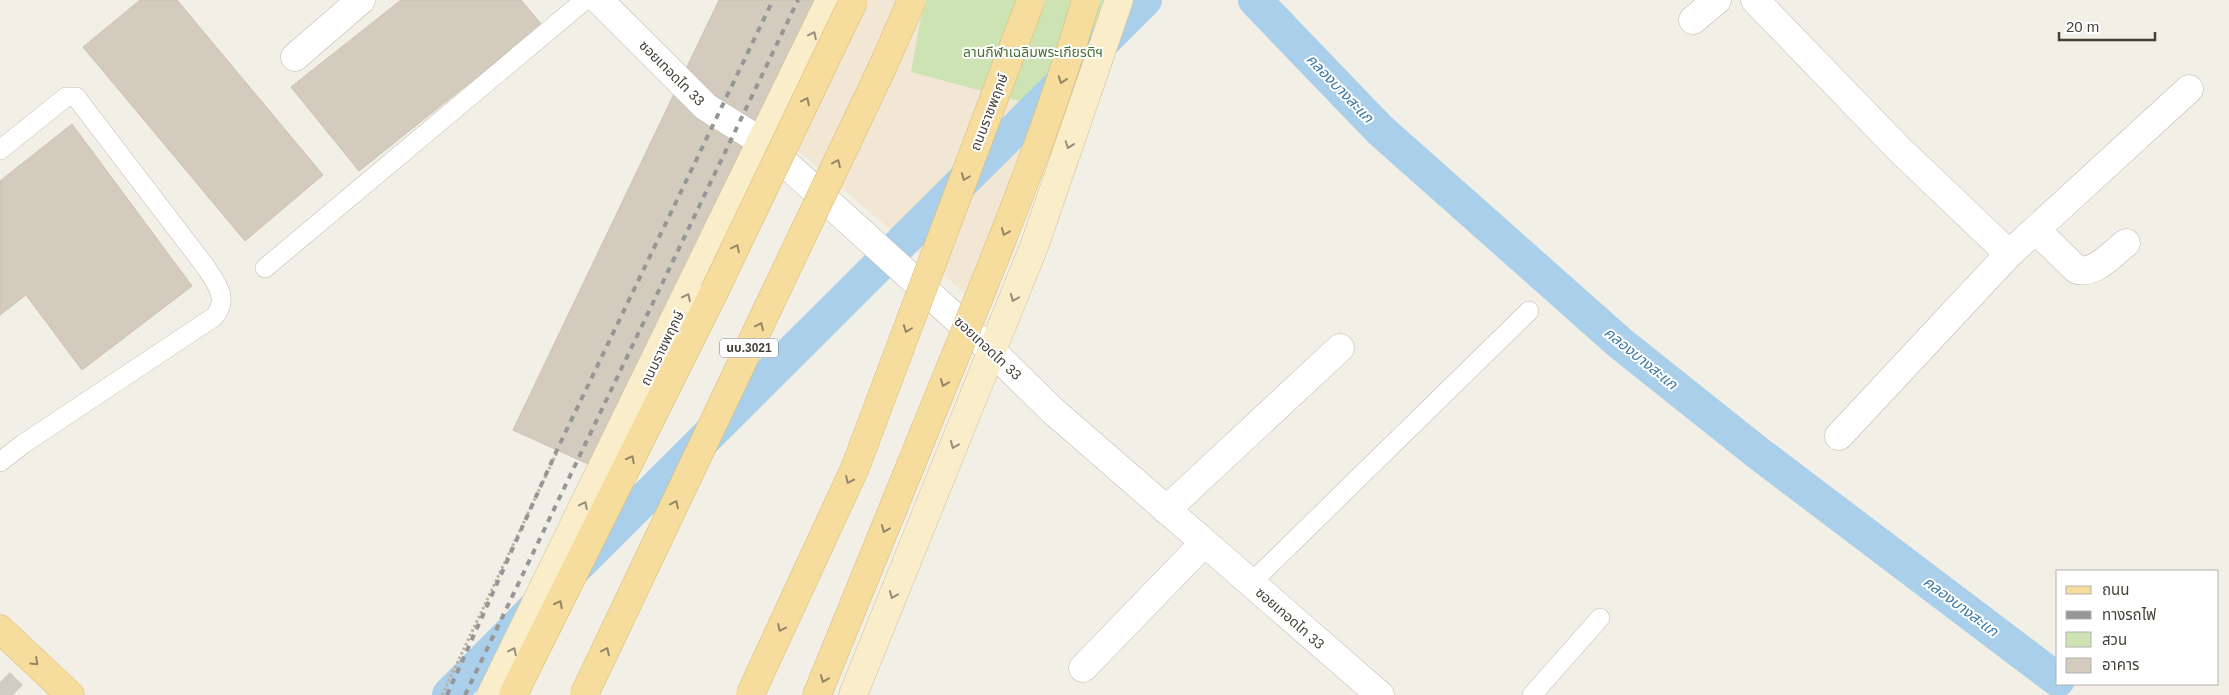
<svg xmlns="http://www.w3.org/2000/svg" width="2229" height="695" font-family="Arial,'Noto Sans Thai',sans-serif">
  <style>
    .commercial { fill: #f2e6d4 }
    .green { fill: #cde3b3 }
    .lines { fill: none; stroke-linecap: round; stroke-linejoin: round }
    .canal { stroke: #a9cfea; stroke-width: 34 }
    .building { fill: #d3cbbe; stroke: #cdc2b2 }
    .primary-tunnel { stroke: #cfccc4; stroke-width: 28; stroke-dasharray: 28 14; stroke-linecap: butt }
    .lane-casing { stroke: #c0b9ae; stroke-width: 20 }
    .street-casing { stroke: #c0b9ae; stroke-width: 29 }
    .secondary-casing { stroke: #cec19a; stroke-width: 29 }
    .primary-casing { stroke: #d9ba6e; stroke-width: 29 }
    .path { stroke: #bdb29d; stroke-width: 3; stroke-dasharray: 2.5 2.5; stroke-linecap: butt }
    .lane { stroke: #fff; stroke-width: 19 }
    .street { stroke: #fff; stroke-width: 28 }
    .secondary { stroke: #faeeca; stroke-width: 28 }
    .primary { stroke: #f6dd9d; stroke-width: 28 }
    .rail { stroke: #969696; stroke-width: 4; stroke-dasharray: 6 6; stroke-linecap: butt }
    .primary-bridge-casing { stroke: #d9ba6e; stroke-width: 29; stroke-linecap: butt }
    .primary-bridge { stroke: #f6dd9d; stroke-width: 28 }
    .oneway { stroke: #968e79 }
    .oneway2 { stroke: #958665 }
    .labels { text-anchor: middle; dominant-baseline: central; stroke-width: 4; stroke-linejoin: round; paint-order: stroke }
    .shield { fill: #fff; stroke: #7d7973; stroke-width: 1 }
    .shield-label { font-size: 12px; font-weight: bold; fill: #453f37 }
    .park-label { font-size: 14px; fill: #48712f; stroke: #fff }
    .street-label { font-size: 14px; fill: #453f37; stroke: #fff }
    .water-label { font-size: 15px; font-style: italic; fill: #3978a7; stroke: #fff }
  </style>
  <rect width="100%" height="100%" fill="#f2efe7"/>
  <!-- commercial -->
  <path class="commercial" d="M840,0H924L912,72L1067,114L987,312L776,132Z"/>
  <!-- green -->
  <path class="green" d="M924,0H1108L1067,114L911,72Z"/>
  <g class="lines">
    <!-- canal -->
    <path class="canal" d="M1255,0L1380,130L1620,343L1758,453L2058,680
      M574,569L1145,0
      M449,695L533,610"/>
  </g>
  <!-- building -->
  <path class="building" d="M140,0H177L323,175L245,241L83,47Z
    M401,0H521L542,25L359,171L291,87Z
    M719,0H825L599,469L513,430Z
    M72,124L192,286L82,370L26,295L0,315V181Z"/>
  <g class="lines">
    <!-- primary-tunnel -->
    <path class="primary-tunnel" d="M0,682L13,695"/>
    <defs>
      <path id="lane" d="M0,150L66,97H76L205,266C216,283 230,299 214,317L23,444L0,462
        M265,268L585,0
        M1250,584L1529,311
        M1532,695L1600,618"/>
      <path id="street" d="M599,0L706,107L762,142L992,351L1052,410L1380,695
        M1755,0L1899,149L2009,254L2189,89
        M1693,20L1717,0
        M295,57L361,0
        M2036,230L2077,270C2096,274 2112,254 2126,243
        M1839,436L2009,254
        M1166,510L1340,348
        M1083,668L1204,543"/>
      <path id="secondary" d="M491,695L830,0
        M853,695L1035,244L1119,0"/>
      <path id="primary" d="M0,629L70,695
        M513,695L714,292
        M817,695L910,467"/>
    </defs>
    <!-- lane casing -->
    <use href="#lane" class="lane-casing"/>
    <!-- street casing -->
    <use href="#street" class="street-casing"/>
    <!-- secondary casing -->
    <use href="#secondary" class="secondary-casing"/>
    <!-- primary casing -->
    <use href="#primary" class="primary-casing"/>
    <!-- path -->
    <path class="path" d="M442,695L558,450"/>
    <!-- lane -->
    <use href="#lane" class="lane"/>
    <!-- street -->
    <use href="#street" class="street"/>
    <!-- secondary -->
    <use href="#secondary" class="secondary"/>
    <!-- primary -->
    <use href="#primary" class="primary"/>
    <!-- rail -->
    <path class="rail" d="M447,695L556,452L773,0
      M465,695L798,0"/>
    <defs>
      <path id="primary-bridge" d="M714,292L854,0
        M910,467C972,313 1039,160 1086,0
        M584,695L883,66L912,0
        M750,695L855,468L1031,0"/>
    </defs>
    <!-- primary-bridge casing -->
    <use href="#primary-bridge" class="primary-bridge-casing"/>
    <!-- primary-bridge -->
    <use href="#primary-bridge" class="primary-bridge"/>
  </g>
  <!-- one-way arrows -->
  <defs><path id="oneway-chevron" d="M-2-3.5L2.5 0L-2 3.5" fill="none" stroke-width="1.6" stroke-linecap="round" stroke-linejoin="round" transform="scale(1.25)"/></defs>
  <g class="oneway">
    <use href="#oneway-chevron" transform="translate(813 35) rotate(-64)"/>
    <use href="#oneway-chevron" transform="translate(1069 145) rotate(109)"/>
    <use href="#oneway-chevron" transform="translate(687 297) rotate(-64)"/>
    <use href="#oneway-chevron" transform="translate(1014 298) rotate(112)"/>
    <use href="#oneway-chevron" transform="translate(954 445) rotate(112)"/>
    <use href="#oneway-chevron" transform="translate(584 505) rotate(-64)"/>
    <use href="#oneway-chevron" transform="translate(893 595) rotate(112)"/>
    <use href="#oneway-chevron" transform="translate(513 651) rotate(-64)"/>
  </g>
  <g class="oneway2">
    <use href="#oneway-chevron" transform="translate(1062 80) rotate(110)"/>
    <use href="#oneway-chevron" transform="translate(806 101) rotate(-64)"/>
    <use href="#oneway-chevron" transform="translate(837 163) rotate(-65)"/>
    <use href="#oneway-chevron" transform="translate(965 177) rotate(111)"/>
    <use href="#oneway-chevron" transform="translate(1005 232) rotate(112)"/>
    <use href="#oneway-chevron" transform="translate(736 248) rotate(-64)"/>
    <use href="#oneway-chevron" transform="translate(760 326) rotate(-65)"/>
    <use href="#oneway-chevron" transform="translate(907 329) rotate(111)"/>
    <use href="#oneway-chevron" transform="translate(944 383) rotate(112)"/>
    <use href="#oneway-chevron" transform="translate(631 459) rotate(-63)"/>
    <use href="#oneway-chevron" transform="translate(849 480) rotate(115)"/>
    <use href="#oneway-chevron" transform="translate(675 504) rotate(-65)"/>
    <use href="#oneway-chevron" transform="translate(885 529) rotate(112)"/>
    <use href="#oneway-chevron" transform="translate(559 604) rotate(-63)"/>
    <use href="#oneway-chevron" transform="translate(781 628) rotate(115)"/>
    <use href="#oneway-chevron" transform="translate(606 651) rotate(-64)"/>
    <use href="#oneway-chevron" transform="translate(35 662) rotate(43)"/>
    <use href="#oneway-chevron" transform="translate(824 679) rotate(112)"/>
  </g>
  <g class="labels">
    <!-- shield labels -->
    <rect class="shield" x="720" y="338.5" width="58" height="19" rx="4"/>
    <g class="shield-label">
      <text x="749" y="348">นบ.3021</text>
    </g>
    <!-- park labels -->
    <g class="park-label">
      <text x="1033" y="52">ลานกีฬาเฉลิมพระเกียรติฯ</text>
    </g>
    <!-- street labels -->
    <g class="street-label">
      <text transform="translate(672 73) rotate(45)">ซอยเทอดไท 33</text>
      <text transform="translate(989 112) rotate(-69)">ถนนราชพฤกษ์</text>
      <text transform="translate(662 348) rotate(-64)">ถนนราชพฤกษ์</text>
      <text transform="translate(988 348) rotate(43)">ซอยเทอดไท 33</text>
      <text transform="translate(1290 618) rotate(41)">ซอยเทอดไท 33</text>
    </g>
    <!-- water labels -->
    <g class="water-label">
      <text transform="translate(1340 88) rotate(46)">คลองบางสะแก</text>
      <text transform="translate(1641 358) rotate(39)">คลองบางสะแก</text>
      <text transform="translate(1961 606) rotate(37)">คลองบางสะแก</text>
    </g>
  </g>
  <!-- legend -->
  <rect x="2056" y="570" width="162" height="115" fill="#ffffff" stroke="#b5b2af"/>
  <rect x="2066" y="586" width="25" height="8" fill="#f6dd9d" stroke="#b5b2af"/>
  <text x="2102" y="595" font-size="15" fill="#453f37">ถนน</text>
  <rect x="2066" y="611" width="25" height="8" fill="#969696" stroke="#b5b2af"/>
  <text x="2102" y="620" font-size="15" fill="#453f37">ทางรถไฟ</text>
  <rect x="2066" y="632" width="25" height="15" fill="#cde3b3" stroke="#b5b2af"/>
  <text x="2102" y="645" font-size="15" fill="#453f37">สวน</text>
  <rect x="2066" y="658" width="25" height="15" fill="#d3cbbe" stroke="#b5b2af"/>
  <text x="2102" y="670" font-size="15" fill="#453f37">อาคาร</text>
  <!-- scale -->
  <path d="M2059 32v8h96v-8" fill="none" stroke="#453f37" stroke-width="2.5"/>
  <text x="2066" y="32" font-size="15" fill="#453f37" stroke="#ffffff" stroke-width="4" paint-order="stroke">20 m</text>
</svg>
